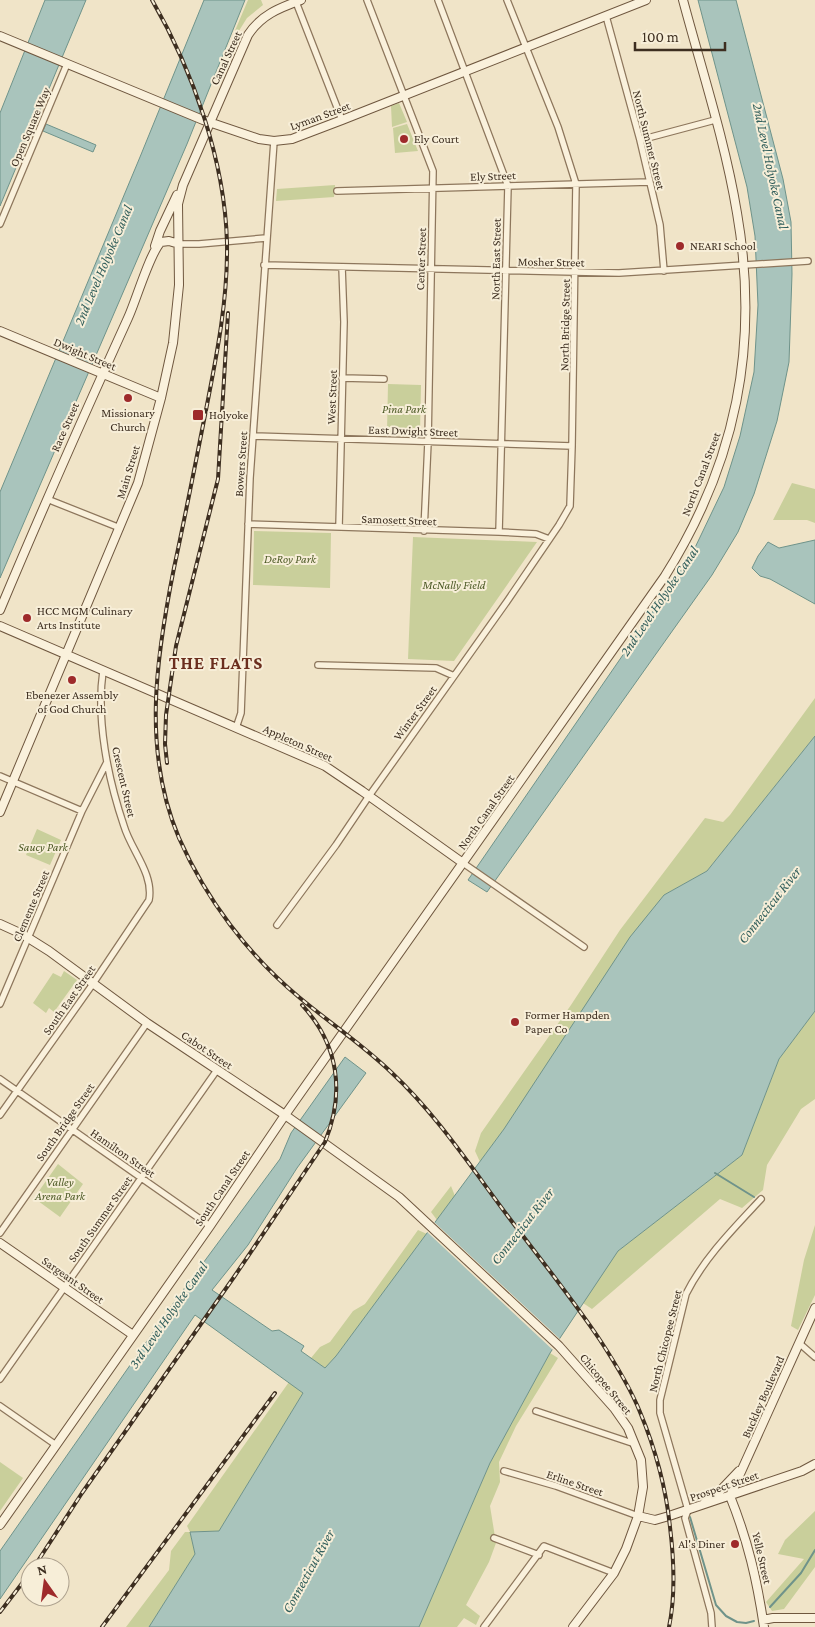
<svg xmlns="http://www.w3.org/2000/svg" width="815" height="1627" font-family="'Crimson Pro',serif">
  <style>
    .green { fill: #c9cf9b }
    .water { fill: #a9c4bc; stroke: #6f938a }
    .pier { fill: #f0e4c8 }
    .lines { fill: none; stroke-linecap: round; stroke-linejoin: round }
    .stream { stroke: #6f938a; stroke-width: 2 }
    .street-casing { stroke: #8d765c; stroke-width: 8 }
    .secondary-casing { stroke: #6f573f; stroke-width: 10 }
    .street { stroke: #faf1dc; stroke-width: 5.5 }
    .secondary { stroke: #faf1dc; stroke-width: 8 }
    .rail-casing { stroke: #3d2e20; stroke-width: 4 }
    .rail { stroke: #f7eed8; stroke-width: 2; stroke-dasharray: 5.5; stroke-linecap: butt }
    .poi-dot { fill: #9e2a2b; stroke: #f7eed8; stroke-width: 2 }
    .labels { text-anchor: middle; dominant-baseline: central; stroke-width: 4; stroke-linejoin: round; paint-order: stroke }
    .street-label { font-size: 12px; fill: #3d2e20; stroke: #f7eed8 }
    .poi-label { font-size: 12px; fill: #3d2e20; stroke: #f7eed8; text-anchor: start }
    .park-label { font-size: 12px; font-style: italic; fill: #4d5a26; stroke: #f7eed8 }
    .water-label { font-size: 14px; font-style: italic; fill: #2f5d5a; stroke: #f7eed8 }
    .district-label { font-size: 18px; font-weight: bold; letter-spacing: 1px; fill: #6b2e1e; stroke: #f7eed8 }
  </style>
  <rect width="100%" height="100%" fill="#f0e4c8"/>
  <!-- green -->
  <path class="green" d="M248,0H261L263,5L247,18L237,34L234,33Z
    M399,103L407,122L392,127L391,106Z
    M407,124L418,151L395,153L393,128Z
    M335,185L334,197L276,201L277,189Z
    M388,384L421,385L420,433L387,432Z
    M792,483L815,489V523L807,520H773Z
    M254,531L331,533L330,588L253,585Z
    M413,537L537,542L454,661L408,659Z
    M815,698V736L707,871L664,895L504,1129L480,1162L475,1151L481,1133L571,1005L620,930L705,818L723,822L730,815Z
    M37,829L61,840L50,865L26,855Z
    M64,971L77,980L54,1012L49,1008L46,1013L33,1003L53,973L61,977Z
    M815,1011V1099L801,1109L767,1165L763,1190L742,1208L720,1199L592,1309L583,1303L618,1251L742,1155L779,1059Z
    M58,1164L83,1184L60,1217L34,1198Z
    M451,1186L455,1196L437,1220L431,1212Z
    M815,1225V1295L798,1330L791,1326L804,1260Z
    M418,1230L427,1234L336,1356L325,1368L311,1358L320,1347L330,1342L353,1311L365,1304Z
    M550,1353L558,1358L516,1426L499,1462L500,1482L490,1506L496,1543L489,1562L466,1605L480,1616L476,1625L464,1618L457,1627H419L490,1463Z
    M289,1382L303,1393L219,1531L190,1532L195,1554L149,1627H126L169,1570L171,1551L185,1532H190L187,1526Z
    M0,1462L23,1478L0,1511Z
    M815,1511V1567L784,1609L772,1611L766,1602L804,1559L778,1554L785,1540Z"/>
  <!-- water -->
  <path class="water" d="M45,0H86L0,206V113Z
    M204,0H245L187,144L0,578V492L140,157Z
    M698,0H736L783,179L791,222L792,274L789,362L777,421L754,494L738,532L712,575L487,892L468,880L691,556L724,487L740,436L754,372L758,305L755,236L747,187Z
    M46,124L96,145L93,152L43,131Z
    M815,540V604L770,579L760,576L752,568L758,556L768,542L779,548Z
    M815,736V1011L779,1059L742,1155L618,1251L550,1353L490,1463L419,1627H149L195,1554L190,1532L219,1531L303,1393L195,1315L0,1599V1551L175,1301L280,1159L291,1133L345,1057L366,1073L297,1168L248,1245L212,1290L272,1331L279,1330L304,1346L301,1351L325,1368L336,1356L504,1129L630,937L664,895L707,871Z"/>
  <!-- pier -->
  <path class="pier" d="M433,1221L561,1340L554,1351L426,1231Z"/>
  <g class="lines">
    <!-- stream -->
    <path class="stream" d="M715,1173L754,1197
      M690,1517L716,1605L726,1616L737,1622L746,1623L754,1621
      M770,1607L801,1573L815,1550"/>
    <defs>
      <path id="street" d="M367,0L433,171L428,442L424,531
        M438,0L508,186L499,532
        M296,2L342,120
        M606,16L640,140L660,225L664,271
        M640,140L715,120
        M337,191L649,182
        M0,224L67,64
        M179,244H199L266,238
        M264,265L619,273L808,261
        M342,378L384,379
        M253,436L572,446
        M47,499L120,528
        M248,524L499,532L536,534L549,539
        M339,527L344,322L342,267
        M318,665L436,668L454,676
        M236,728L241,713L250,478L274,141
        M0,776L82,811
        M463,863L584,947
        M277,925L336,845L369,796L508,600L559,525L570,506L572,446L576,184L558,127L507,0
        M0,1004L82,811L107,762
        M0,1079L210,1226
        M0,1115L90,988L149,900C154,874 131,850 124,826C108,779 96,720 103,671
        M0,1233L147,1023
        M799,1343L815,1357
        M0,1379L217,1070
        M0,1406L56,1445
        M536,1411L635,1444
        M504,1471L556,1486L638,1516
        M494,1538L539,1555
        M484,1627L544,1546L614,1573
        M712,1627L711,1613L685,1518L688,1510L660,1413V1400L686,1294C704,1258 734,1228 761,1199"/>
      <path id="secondary" d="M0,36L203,120L259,139L274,141L292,139L342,120L646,0
        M155,246L160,231L177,195
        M0,331L161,398
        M0,610C41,512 84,415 128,318C136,301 150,252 161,242L169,241L179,244
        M0,626L325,766L362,791L463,863
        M0,812L138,483L161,398L173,343L179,285L178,204L183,185L248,35C261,15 279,8 301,0
        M0,924L22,934L49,951L147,1023L285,1115L399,1197L559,1346L614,1408L628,1428L641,1460L643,1487L638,1516L626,1549L614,1573L573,1627
        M0,1243L133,1335
        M730,1496L815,1308
        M730,1496C748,1541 757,1580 764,1627
        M705,1502L719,1492L739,1471
        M638,1516L655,1520L669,1516L802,1471L815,1464
        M0,1525L210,1226L285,1115L665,576C736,463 760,345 737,213C725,141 702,71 683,0
        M763,1620L773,1618H815"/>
    </defs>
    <!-- street casing -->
    <use href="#street" class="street-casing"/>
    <!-- secondary casing -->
    <use href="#secondary" class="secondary-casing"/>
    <!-- street -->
    <use href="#street" class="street"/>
    <!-- secondary -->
    <use href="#secondary" class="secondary"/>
    <defs>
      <path id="rail" d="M152,0C193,71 225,161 227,243C228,301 216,359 205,415C195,466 185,517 174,568C156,658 142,751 179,838C206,899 248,955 300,998C330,1023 363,1045 392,1073C436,1114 471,1167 507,1215C538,1256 571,1297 600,1340C615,1363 630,1387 640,1412C655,1448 666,1488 670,1527C674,1560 676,1594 669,1627
        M167,763L165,744L166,715L176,646L218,479L228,313
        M34,1567L82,1493L234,1277L325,1142C345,1093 339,1045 302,1005
        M0,1612L30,1573
        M102,1627L275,1393"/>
    </defs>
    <!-- rail casing -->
    <use href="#rail" class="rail-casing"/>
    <!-- rail -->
    <use href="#rail" class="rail"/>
  </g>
  <!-- markers -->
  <g class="poi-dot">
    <circle cx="404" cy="139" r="5"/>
    <circle cx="680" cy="246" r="5"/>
    <circle cx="128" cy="398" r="5"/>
    <rect x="192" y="409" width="12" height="12" rx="2.5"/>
    <circle cx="27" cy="618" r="5"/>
    <circle cx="72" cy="680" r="5"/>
    <circle cx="515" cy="1022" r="5"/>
    <circle cx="735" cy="1544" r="5"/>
  </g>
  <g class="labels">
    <!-- street labels -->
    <g class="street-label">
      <text transform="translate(226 58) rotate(-65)">Canal Street</text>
      <text transform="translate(320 116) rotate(-20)">Lyman Street</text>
      <text transform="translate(30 127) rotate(-67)">Open Square Way</text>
      <text transform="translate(649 140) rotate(76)">North Summer Street</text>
      <text transform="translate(493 176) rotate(-2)">Ely Street</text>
      <text transform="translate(421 259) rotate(-88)">Center Street</text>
      <text transform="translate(496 259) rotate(-89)">North East Street</text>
      <text transform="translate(551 262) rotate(1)">Mosher Street</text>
      <text transform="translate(565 325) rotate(-89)">North Bridge Street</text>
      <text transform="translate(85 354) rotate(23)">Dwight Street</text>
      <text transform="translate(332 397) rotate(-88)">West Street</text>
      <text transform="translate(65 427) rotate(-66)">Race Street</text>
      <text transform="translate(413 431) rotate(2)">East Dwight Street</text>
      <text transform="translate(241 464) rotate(-86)">Bowers Street</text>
      <text transform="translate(128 472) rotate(-73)">Main Street</text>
      <text transform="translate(701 474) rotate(-69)">North Canal Street</text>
      <text transform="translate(399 520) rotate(2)">Samosett Street</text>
      <text transform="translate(415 713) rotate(-54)">Winter Street</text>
      <text transform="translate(298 743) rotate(24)">Appleton Street</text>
      <text transform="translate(124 782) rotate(77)">Crescent Street</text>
      <text transform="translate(486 812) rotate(-55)">North Canal Street</text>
      <text transform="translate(31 906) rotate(-67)">Clemente Street</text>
      <text transform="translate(69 1000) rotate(-55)">South East Street</text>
      <text transform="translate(207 1050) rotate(34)">Cabot Street</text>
      <text transform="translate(65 1122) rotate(-55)">South Bridge Street</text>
      <text transform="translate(123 1153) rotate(35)">Hamilton Street</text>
      <text transform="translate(222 1188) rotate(-56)">South Canal Street</text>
      <text transform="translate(100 1219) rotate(-55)">South Summer Street</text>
      <text transform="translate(73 1280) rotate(35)">Sargeant Street</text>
      <text transform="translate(665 1341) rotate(-76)">North Chicopee Street</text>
      <text transform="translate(606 1384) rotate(51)">Chicopee Street</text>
      <text transform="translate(763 1397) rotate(-66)">Buckley Boulevard</text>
      <text transform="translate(575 1483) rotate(19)">Erline Street</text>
      <text transform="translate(724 1486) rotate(-19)">Prospect Street</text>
      <text transform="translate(762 1558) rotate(77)">Yelle Street</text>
    </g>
    <!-- poi labels -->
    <g class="poi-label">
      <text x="414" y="139">Ely Court</text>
      <text x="690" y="246">NEARI School</text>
      <text x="128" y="413" text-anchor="middle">Missionary<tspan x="128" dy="14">Church</tspan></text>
      <text x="209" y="415">Holyoke</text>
      <text x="37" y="611">HCC MGM Culinary<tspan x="37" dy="14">Arts Institute</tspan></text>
      <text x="72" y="695" text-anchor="middle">Ebenezer Assembly<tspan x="72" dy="14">of God Church</tspan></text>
      <text x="525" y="1015">Former Hampden<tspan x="525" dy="14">Paper Co</tspan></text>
      <text x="725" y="1544" text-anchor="end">Al's Diner</text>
    </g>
    <!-- park labels -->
    <g class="park-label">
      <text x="404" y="409">Pina Park</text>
      <text x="290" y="559">DeRoy Park</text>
      <text x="454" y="585">McNally Field</text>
      <text x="43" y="847">Saucy Park</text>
      <text x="60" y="1182">Valley<tspan x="60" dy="14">Arena Park</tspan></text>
    </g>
    <!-- water labels -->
    <g class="water-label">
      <text transform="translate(771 166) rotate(78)">2nd Level Holyoke Canal</text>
      <text transform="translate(103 265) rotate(-67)">2nd Level Holyoke Canal</text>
      <text transform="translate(659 601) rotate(-56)">2nd Level Holyoke Canal</text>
      <text transform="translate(769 905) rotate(-52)">Connecticut River</text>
      <text transform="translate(522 1226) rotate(-52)">Connecticut River</text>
      <text transform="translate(168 1315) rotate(-55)">3rd Level Holyoke Canal</text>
      <text transform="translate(308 1571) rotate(-61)">Connecticut River</text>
    </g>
    <!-- district labels -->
    <g class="district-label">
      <text x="216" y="663">THE FLATS</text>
    </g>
  </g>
  <!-- north arrow -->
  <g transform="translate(45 1582) rotate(346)"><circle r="24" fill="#f7eed8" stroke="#ada18e"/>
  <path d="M0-4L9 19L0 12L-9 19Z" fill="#9e2a2b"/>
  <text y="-8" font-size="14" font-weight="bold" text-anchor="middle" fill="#3d2e20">N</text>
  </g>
  <!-- scale -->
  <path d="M635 42v8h90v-8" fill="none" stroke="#3d2e20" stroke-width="2.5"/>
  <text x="642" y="42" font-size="15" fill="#3d2e20" stroke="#f7eed8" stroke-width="4" paint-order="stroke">100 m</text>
</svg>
